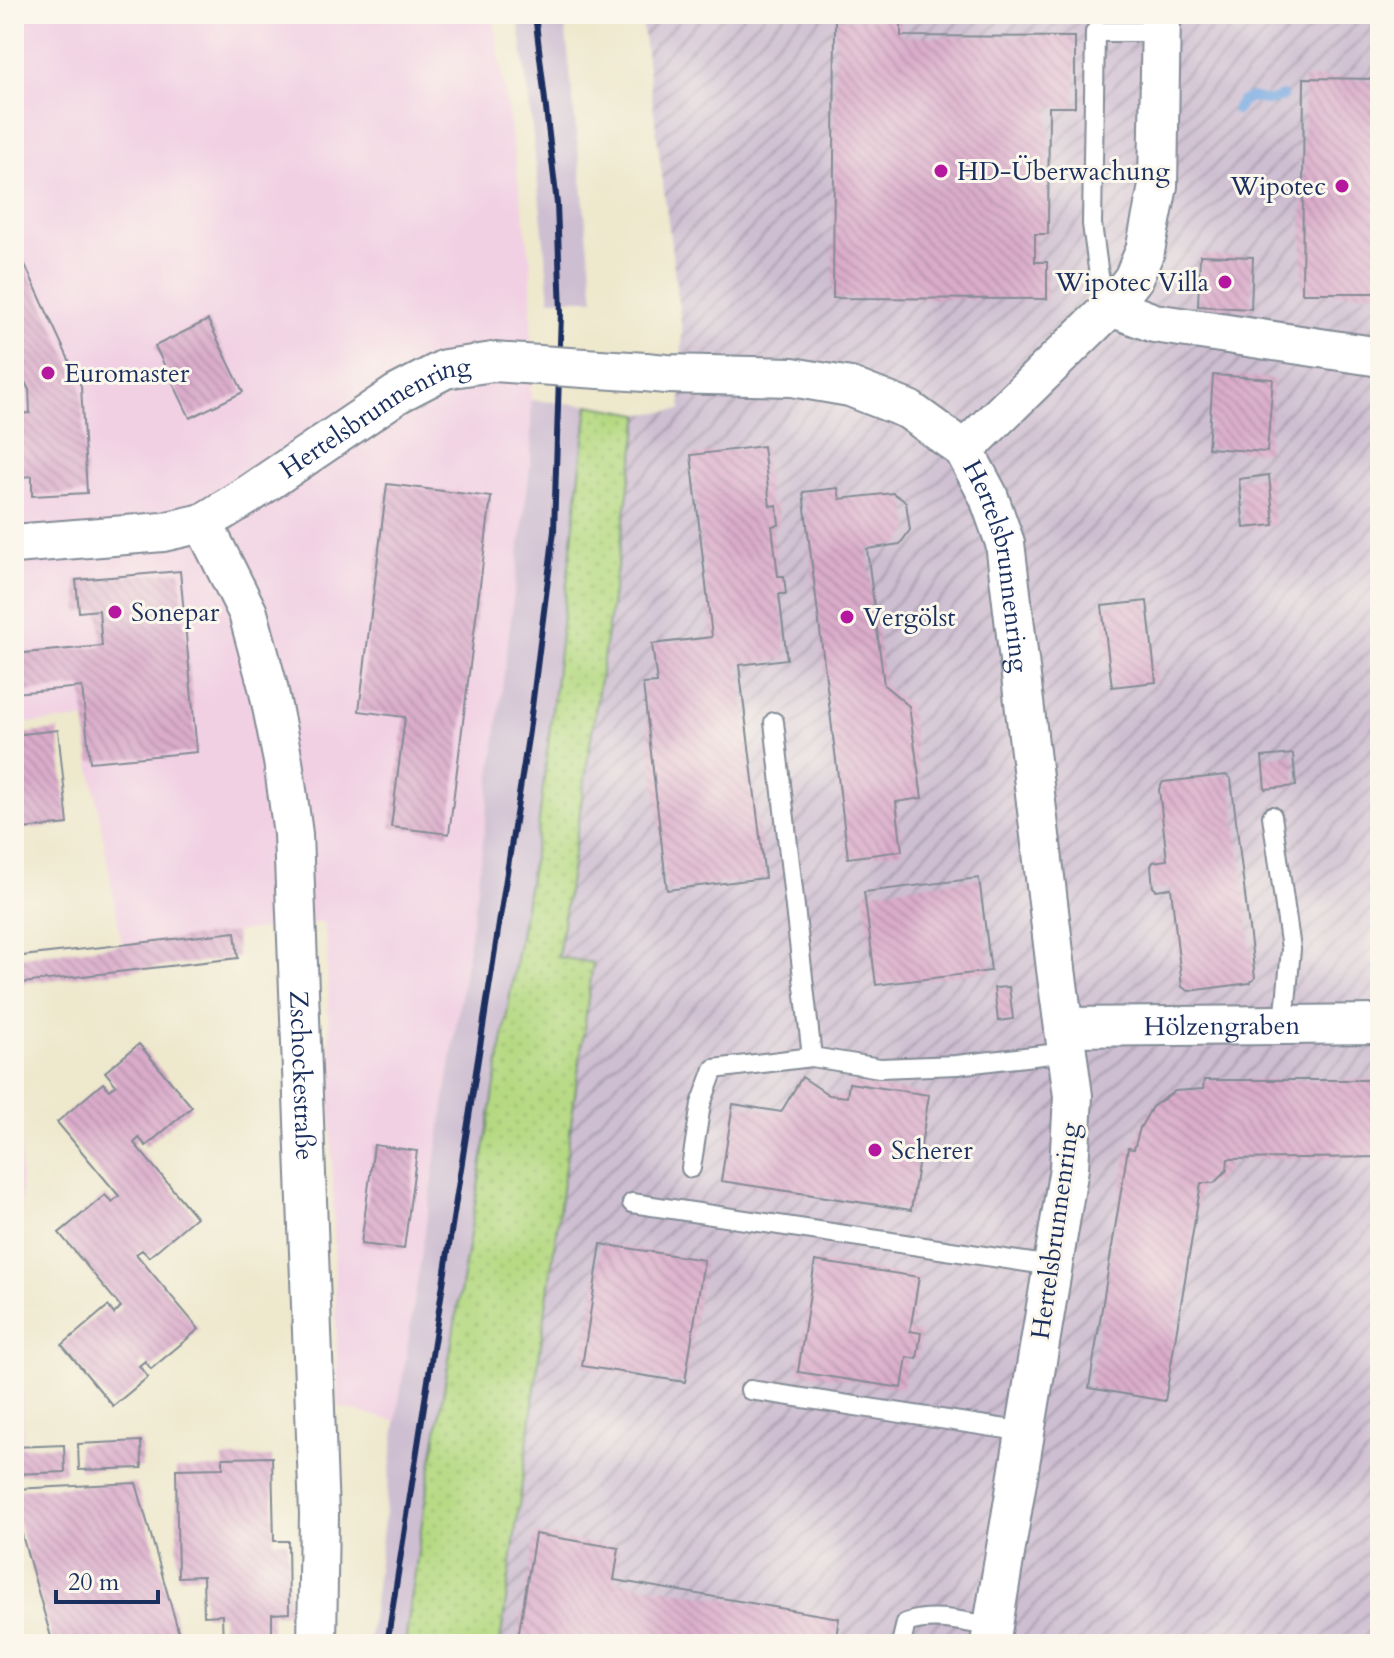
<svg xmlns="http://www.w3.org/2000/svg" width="1394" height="1658" font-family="Cardo,serif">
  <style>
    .built { fill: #f1d0e3 }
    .industrial { fill: url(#industrial-furrows) }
    .railway { fill: #cebed1 }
    .green { fill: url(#green-dots); stroke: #688470; stroke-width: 2 }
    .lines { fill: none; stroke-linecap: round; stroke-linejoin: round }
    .stream { stroke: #76a8e2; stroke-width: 10 }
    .building { fill: url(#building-back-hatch) }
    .service-casing { stroke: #848c96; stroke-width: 22 }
    .minor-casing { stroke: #848c96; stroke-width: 42 }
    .service { stroke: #fff; stroke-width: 18 }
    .minor { stroke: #fff; stroke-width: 38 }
    .rail { stroke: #1b2f5e; stroke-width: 6 }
    .minor-bridge-casing { stroke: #848c96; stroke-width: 42; stroke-linecap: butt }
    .minor-bridge { stroke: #fff; stroke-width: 38 }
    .poi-dot { fill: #b5179e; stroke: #fbf7ec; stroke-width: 3 }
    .labels { text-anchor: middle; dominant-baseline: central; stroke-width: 6; stroke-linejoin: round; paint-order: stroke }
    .poi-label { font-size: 26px; fill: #1b2f5e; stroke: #fbf7ec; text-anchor: start }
    .street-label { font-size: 26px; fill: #1b2f5e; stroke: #fbf7ec }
  </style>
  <defs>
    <pattern id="industrial-furrows" width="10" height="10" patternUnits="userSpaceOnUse" patternTransform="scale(2)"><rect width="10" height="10" fill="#cebed1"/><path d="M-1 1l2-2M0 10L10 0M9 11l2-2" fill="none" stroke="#a69bad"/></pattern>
    <pattern id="green-dots" width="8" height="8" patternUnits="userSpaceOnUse" patternTransform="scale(2)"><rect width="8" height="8" fill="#b5d982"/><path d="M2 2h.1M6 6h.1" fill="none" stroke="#9bbb73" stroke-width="1.8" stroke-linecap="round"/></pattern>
    <pattern id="building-back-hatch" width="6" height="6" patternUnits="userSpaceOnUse" patternTransform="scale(2)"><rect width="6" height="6" fill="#daacca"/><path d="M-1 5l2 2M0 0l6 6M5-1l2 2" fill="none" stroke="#ba94b0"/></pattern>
  </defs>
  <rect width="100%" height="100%" fill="#fbf7ec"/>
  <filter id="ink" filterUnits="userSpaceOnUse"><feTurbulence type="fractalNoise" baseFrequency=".0125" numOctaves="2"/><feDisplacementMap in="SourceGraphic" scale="16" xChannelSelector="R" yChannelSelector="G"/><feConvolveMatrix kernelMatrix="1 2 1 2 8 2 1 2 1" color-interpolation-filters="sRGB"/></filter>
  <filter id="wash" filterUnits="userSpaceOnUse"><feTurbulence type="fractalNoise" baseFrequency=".006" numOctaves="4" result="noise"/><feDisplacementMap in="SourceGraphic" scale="32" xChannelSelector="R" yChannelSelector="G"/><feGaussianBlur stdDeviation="1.8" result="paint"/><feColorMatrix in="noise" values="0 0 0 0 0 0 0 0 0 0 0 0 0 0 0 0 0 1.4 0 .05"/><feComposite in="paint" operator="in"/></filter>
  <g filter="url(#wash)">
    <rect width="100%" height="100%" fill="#eee8cd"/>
    <!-- built -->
    <path class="built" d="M14,14H493L531,264V458L476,895L396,1421L338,1407L327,952L324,922L122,945L90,762L85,719L14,724Z
      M14,1037L20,1054L23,1447L14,1452Z"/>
    <!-- industrial -->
    <path class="industrial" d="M641,14H1380V1644H500L593,963L558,957L640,414L681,410L682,330Z"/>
    <!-- railway -->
    <path class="railway" d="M518,14H564L594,299H550L531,118Z
      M531,400L588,405L538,829L424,1508L405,1644H369L396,1421L476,895L531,458Z"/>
    <!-- green -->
    <path class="green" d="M588,405L640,414L558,957L593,963L500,1644H405L424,1508L538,829Z"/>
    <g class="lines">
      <!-- stream -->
      <path class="stream" d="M1236,110L1241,102L1251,97L1268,101L1283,96"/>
    </g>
    <g id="blocks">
      <!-- building -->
      <path class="building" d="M835,19H901V36L1075,37V107H1049L1048,234H1035V262H1047V299L833,298Z
        M1304,78L1380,79V293H1302Z
        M14,241L81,386L87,493L32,496V476L14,478V414L30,413L29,390L14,361Z
        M1200,255L1253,257L1251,309L1198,306Z
        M208,320L243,392L190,418L155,346Z
        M1213,375L1273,379L1267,452L1208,448Z
        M763,446L770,506L777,505L779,525L772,526L778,576H784L786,594H779L787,659L739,665L765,878L667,890L643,684L657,683L652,644L712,637L691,455Z
        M1269,475L1274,525L1244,528L1239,479Z
        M387,484L491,497L449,834L391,827L405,717L359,711Z
        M838,488L840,499L893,493L906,502L910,530L900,544L867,549L884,685L909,706L922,798L896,802L902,851L848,858L803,492Z
        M180,571L197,752L90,762L82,687L14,693V654L102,646L99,610L79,612L76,580Z
        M1147,601L1156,682L1112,687L1102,606Z
        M58,730L68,824L14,830V735Z
        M1293,754L1296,786L1265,789L1262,757Z
        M1226,775L1231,779L1255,978L1250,983L1189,991L1182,987L1171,888L1156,890L1153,887L1151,866L1153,862L1167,860L1159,789L1163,782Z
        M979,878L991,971L876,985L864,892Z
        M235,932L238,958L14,984V957Z
        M1009,987L1013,1019L998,1021L994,988Z
        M139,1044L192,1107L146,1146L139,1138L134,1143L196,1217L149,1257L142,1250L136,1254L199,1329L151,1369L145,1361L139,1366L148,1377L113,1406L62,1345L108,1306L114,1314L121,1307L59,1233L105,1195L112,1202L119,1196L57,1122L103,1083L109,1090L116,1085L105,1072Z
        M802,1077L829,1095L847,1097L849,1083L929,1095L911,1210L721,1181L733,1104L781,1112Z
        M1204,1080H1380V1157L1228,1159L1227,1170L1214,1183H1201L1165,1401L1089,1388L1128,1148L1134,1149L1140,1128L1152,1107L1175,1091L1203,1089Z
        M374,1145L417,1151L404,1249L361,1244Z
        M601,1244L704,1260L685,1382L582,1366Z
        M815,1261L919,1277L910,1331L921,1333L917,1359L907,1357L902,1388L798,1372Z
        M141,1441L142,1468L79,1470L78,1444Z
        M64,1445L65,1472L14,1474V1447Z
        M272,1457L274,1541H288L289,1613L272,1614V1644H223L222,1615L204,1616L203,1576L178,1577L176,1469L223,1468V1458Z
        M136,1483L182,1644H53L18,1521H14V1489Z
        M535,1534L619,1548L614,1580L839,1618L835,1644H517Z"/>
    </g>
  </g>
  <g filter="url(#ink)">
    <use href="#blocks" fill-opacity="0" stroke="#848c96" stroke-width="2"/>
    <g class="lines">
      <defs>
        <path id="service" d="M1111,307L1099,276L1092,224L1095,32H1140L1160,27
          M1272,816L1291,949L1284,1024
          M812,1057L880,1068L957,1065L1067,1052
          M691,1168L701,1104L714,1069L812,1057L774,722
          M632,1203L1052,1266
          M750,1390L1026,1432
          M901,1644L906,1623C933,1613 965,1622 993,1627"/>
        <g id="minor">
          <path d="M1111,307L1154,323L1380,357"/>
          <path id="s1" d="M645,372L666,374L792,377L850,387L909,410L964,450L988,495L1005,543L1056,969L1073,1096L1069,1168L990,1644"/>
          <path d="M964,450L1111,307L1133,279L1145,251L1158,186L1161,14"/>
          <path id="s2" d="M203,523L248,613L268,687L283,761L293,834L319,1514L317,1644"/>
          <path id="s3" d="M14,544L163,532L203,523L248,495L397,394L445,369L493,362"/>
          <path id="s4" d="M1064,1027L1380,1024"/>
        </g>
      </defs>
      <!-- service casing -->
      <use href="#service" class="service-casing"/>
      <!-- minor casing -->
      <use href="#minor" class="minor-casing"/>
      <!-- service -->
      <use href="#service" class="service"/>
      <!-- minor -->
      <use href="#minor" class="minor"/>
      <!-- rail -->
      <path class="rail" d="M387,1644L529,731L554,531L561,313L557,204L535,14"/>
      <defs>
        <path id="minor-bridge" d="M493,362L645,372"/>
      </defs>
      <!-- minor-bridge casing -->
      <use href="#minor-bridge" class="minor-bridge-casing"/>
      <!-- minor-bridge -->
      <use href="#minor-bridge" class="minor-bridge"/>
    </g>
  </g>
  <!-- markers -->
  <g class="poi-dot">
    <circle cx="941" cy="171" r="8"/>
    <circle cx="1342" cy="186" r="8"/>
    <circle cx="1225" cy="282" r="8"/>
    <circle cx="48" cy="373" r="8"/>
    <circle cx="115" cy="612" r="8"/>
    <circle cx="847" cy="617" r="8"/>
    <circle cx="875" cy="1150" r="8"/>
  </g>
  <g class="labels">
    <!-- poi labels -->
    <g class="poi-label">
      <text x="957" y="171">HD-Überwachung</text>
      <text x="1326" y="186" text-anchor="end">Wipotec</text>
      <text x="1209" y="282" text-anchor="end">Wipotec Villa</text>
      <text x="64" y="373">Euromaster</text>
      <text x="131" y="612">Sonepar</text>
      <text x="863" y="617">Vergölst</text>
      <text x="891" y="1150">Scherer</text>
    </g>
    <!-- street labels -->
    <g class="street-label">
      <text stroke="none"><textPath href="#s3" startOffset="394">Hertelsbrunnenring</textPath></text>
      <text stroke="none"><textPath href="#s1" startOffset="460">Hertelsbrunnenring</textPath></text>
      <text stroke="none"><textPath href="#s4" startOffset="158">Hölzengraben</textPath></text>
      <text stroke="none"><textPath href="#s2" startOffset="568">Zschockestraße</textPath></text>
      <text transform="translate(1055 1231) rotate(-82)">Hertelsbrunnenring</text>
    </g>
  </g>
  <!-- margin -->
  <rect width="1394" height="1658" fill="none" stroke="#fbf7ec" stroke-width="48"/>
  <!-- scale -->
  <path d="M56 1590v12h102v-12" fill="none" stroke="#1b2f5e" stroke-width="4"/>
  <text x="68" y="1590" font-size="24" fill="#1b2f5e" stroke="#fbf7ec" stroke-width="6" paint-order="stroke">20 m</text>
</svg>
